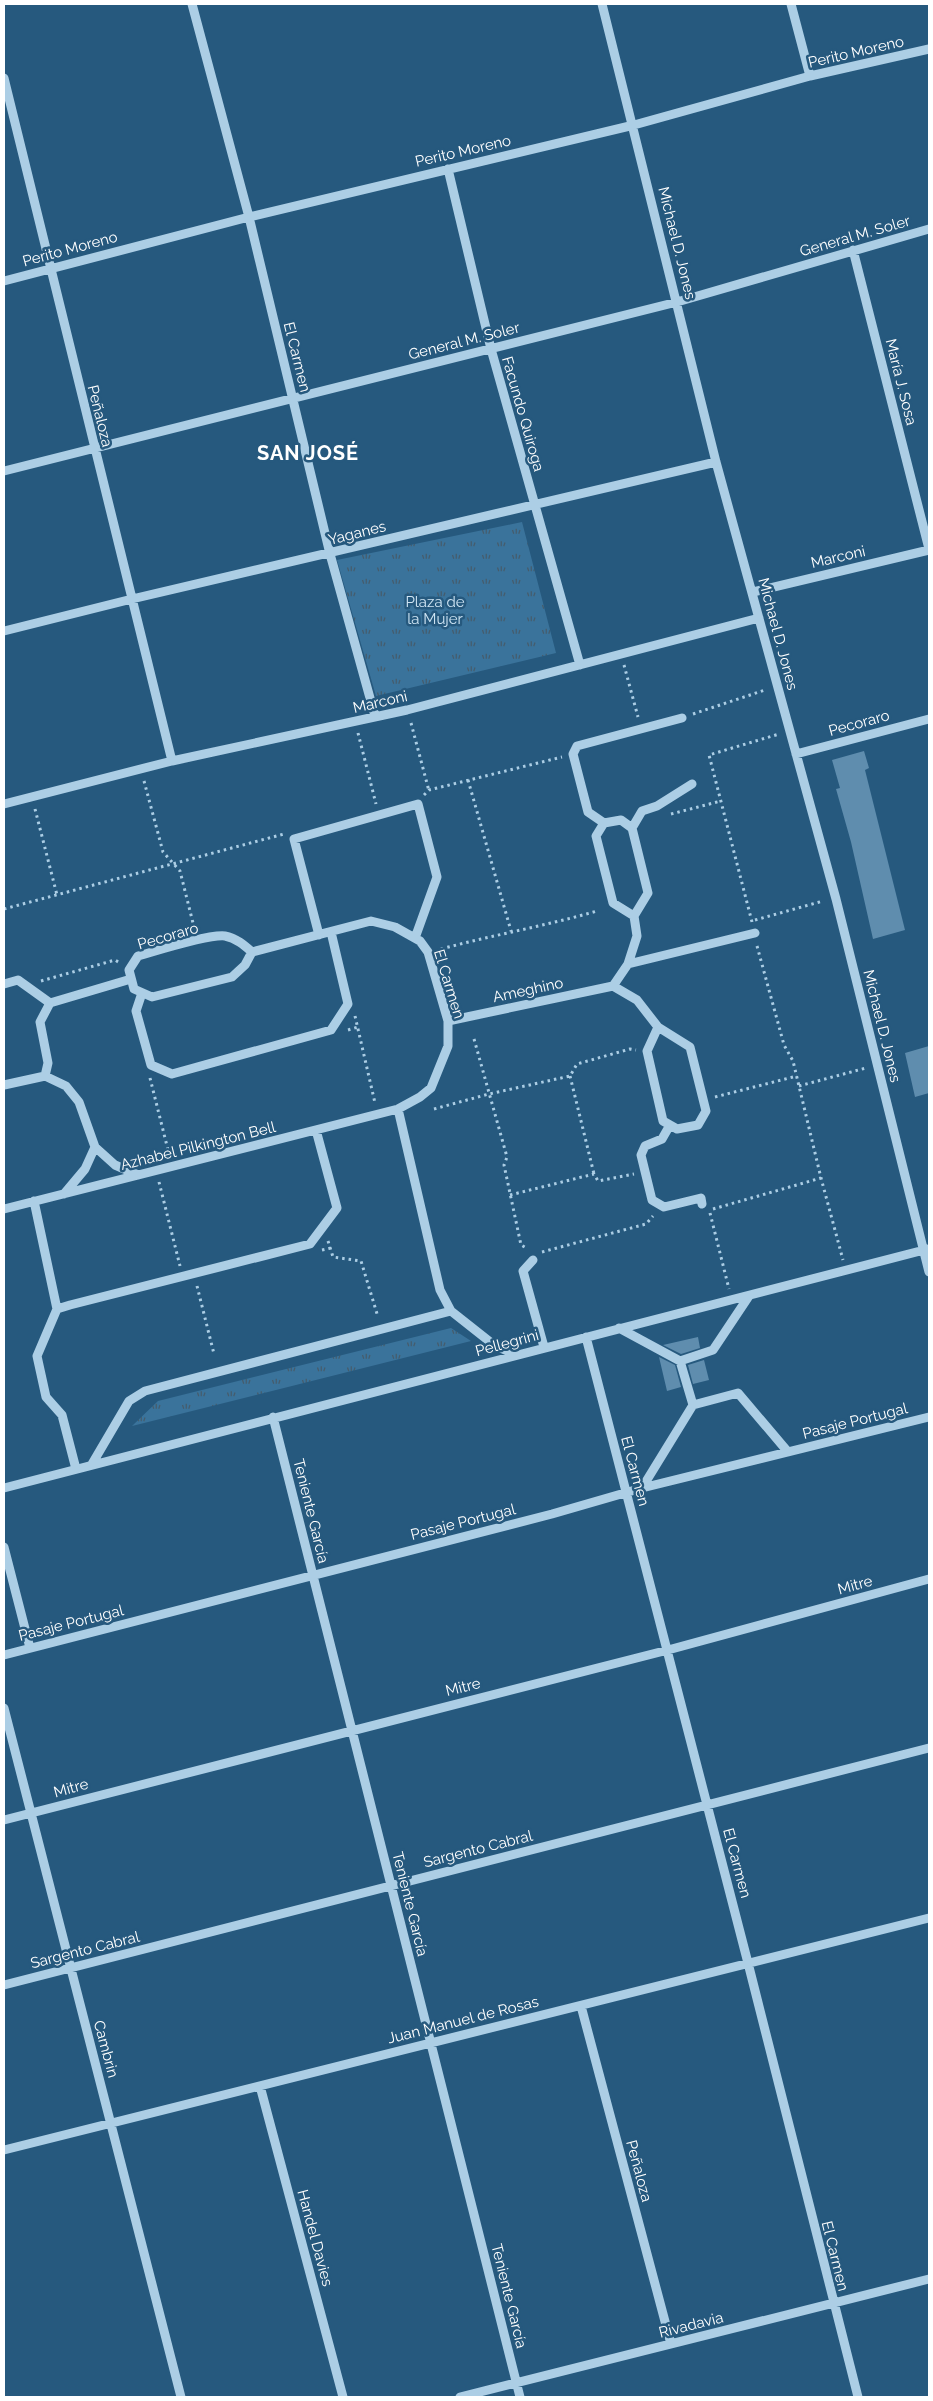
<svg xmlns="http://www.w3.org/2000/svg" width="933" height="2401" font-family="Raleway,sans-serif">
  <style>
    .grass { fill: url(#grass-tufts) }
    .building { fill: #5f8dae }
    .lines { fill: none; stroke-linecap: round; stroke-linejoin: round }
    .path { stroke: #accee5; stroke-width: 3; stroke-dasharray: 2.5 4; stroke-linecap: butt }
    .minor { stroke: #accee5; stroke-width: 9 }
    .labels { text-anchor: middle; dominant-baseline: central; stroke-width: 5; stroke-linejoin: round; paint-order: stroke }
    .street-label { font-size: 15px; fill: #fff; stroke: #26597e }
    .park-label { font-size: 15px; fill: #cfe5f4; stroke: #26597e }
    .district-label { font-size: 20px; font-weight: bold; letter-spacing: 1px; fill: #fff; stroke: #26597e }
  </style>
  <defs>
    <pattern id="grass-tufts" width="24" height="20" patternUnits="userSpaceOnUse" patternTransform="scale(1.25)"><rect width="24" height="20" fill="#3a739b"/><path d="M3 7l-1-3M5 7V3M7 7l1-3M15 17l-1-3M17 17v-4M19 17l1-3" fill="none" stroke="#455c6c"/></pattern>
  </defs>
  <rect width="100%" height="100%" fill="#26597e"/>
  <!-- grass -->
  <path class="grass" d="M522,522L556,653L376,696L337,560Z
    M451,1328L471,1341L132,1426L158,1401Z"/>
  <!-- building -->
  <path class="building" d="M864,751L869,768L865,770L905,930L873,939L851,842L836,789L840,788L832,760Z
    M929,1046V1093L915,1097L905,1053Z
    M698,1337L700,1348L681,1354L663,1345Z
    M659,1357L675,1365L681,1387L667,1391Z
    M704,1360L709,1380L693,1384L688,1365Z"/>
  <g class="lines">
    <!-- path -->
    <path class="path" d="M624,665L638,717
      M693,714L765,690
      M411,723L429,791
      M358,733L376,804
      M468,780L511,931
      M144,781L163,852L180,871L194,927
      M424,795L429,790L562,757
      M35,809L57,895
      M671,814L721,801
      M4,909L284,834
      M755,920L823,901
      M752,922L709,755L779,734
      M757,946L784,1045L793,1061L821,1178L843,1260
      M441,949C493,935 545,926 597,911
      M41,981L115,960L120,963
      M355,1016L375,1103
      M348,1030L358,1027
      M474,1039L507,1157L504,1165L521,1245L528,1249
      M570,1076L594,1174
      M150,1078L169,1154
      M799,1086L866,1068
      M715,1097L797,1076
      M434,1109L489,1094L570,1076L577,1064L630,1049L636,1050
      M159,1182L180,1266
      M510,1195L594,1174L598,1181L634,1174
      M713,1209L821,1178
      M710,1213L729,1289
      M328,1241L333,1257L361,1261L378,1317
      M322,1250L331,1248
      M542,1252L646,1224L653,1216
      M197,1286L214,1354"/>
    <!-- minor -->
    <path class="minor" d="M192,4L249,217L330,554L375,716
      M602,4L716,462L836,899L929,1272
      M791,4L810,76
      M4,78L172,761
      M448,169L491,349L580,665
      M853,250L929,549
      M4,281L249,217L634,125L810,76L929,49
      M4,471L677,302L929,229
      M753,592L929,550
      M4,631L132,599L716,462
      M796,754L929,719
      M4,804L172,761L407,710L759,618
      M604,823L588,812L573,754L577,746L682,718
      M632,828L642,811L657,806L692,784
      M634,916L613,903L596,836L604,823L621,820L632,828L648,893L634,916L637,936L628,964L613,986L637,1000L658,1027L690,1047L706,1111L698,1125L677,1129L663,1121L647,1051L658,1027
      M319,935L294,839L418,804L437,877L415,938
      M628,964L755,933
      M4,984L18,980L50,1003
      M142,993L136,1011L151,1065L172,1074L331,1030L348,1004L331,932
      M448,1021L613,986
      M45,1076L48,1063L40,1022L50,1003L131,979
      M45,1076L66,1086L79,1102L95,1147L115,1165L138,1175
      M4,1085L45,1076
      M398,1109L440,1290L451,1311L494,1345L516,1355
      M670,1125L662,1139L645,1146L641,1155L652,1200L664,1207L701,1198L702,1204
      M64,1194L85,1169L95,1147
      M34,1201L57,1309L70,1305L310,1244L337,1208L316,1130
      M4,1209L398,1109L420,1097L431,1088L448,1046V1021L428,952L420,941L395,927L371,921L252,952L245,965L232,977L152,997L134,989L129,970L138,956C156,951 209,934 225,936C236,938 244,945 252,952
      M533,1260L523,1271L544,1347
      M57,1309L37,1356L46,1397L62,1415L76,1469
      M619,1328L680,1361L693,1405L642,1488
      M586,1337L748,1963L858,2397
      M680,1361L713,1350L749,1296
      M693,1405L738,1393L788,1452
      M273,1417L520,2397
      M92,1464L129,1401L145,1391L451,1311
      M4,1488L928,1249
      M4,1547L30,1648
      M4,1655L552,1514L642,1488L929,1417
      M4,1708L181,2397
      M4,1820L668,1650L929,1579
      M4,1985L929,1748
      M581,2006L671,2344
      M260,2086L343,2397
      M4,2150L929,1918
      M460,2397L929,2279"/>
  </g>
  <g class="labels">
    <!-- street labels -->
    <g class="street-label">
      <text transform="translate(856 52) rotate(-13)">Perito Moreno</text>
      <text transform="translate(463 151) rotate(-13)">Perito Moreno</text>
      <text transform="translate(855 236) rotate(-16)">General M. Soler</text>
      <text transform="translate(677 243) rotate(76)">Michael D. Jones</text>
      <text transform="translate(70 249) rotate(-15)">Perito Moreno</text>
      <text transform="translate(464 341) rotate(-14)">General M. Soler</text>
      <text transform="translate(297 357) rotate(76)">El Carmen</text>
      <text transform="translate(901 382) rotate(76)">María J. Sosa</text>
      <text transform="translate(523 414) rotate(74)">Facundo Quiroga</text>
      <text transform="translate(100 416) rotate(76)">Peñaloza</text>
      <text transform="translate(357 533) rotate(-14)">Yaganes</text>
      <text transform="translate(838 557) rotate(-13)">Marconi</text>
      <text transform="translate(778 634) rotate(75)">Michael D. Jones</text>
      <text transform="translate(380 702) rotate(-13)">Marconi</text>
      <text transform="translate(859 723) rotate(-15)">Pecoraro</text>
      <text transform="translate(168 936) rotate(-16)">Pecoraro</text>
      <text transform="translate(449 984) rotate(73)">El Carmen</text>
      <text transform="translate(528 990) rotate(-12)">Ameghino</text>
      <text transform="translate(882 1026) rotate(76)">Michael D. Jones</text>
      <text transform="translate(198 1146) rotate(-14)">Azhabel Pilkington Bell</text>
      <text transform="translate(507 1343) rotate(-15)">Pellegrini</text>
      <text transform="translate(855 1421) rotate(-14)">Pasaje Portugal</text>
      <text transform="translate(635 1471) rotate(75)">El Carmen</text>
      <text transform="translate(311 1511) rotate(76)">Teniente García</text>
      <text transform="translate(463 1522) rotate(-14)">Pasaje Portugal</text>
      <text transform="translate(855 1585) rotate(-15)">Mitre</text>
      <text transform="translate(71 1623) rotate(-14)">Pasaje Portugal</text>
      <text transform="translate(463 1687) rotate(-14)">Mitre</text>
      <text transform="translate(71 1788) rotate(-15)">Mitre</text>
      <text transform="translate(478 1849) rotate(-14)">Sargento Cabral</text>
      <text transform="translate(737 1863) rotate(75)">El Carmen</text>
      <text transform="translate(410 1904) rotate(76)">Teniente García</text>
      <text transform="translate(85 1950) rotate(-14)">Sargento Cabral</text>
      <text transform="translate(463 2020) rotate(-14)">Juan Manuel de Rosas</text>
      <text transform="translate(106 2049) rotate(75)">Cambrin</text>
      <text transform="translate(639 2171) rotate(75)">Peñaloza</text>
      <text transform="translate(315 2238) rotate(75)">Handel Davies</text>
      <text transform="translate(835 2256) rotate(76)">El Carmen</text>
      <text transform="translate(509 2296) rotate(76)">Teniente García</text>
      <text transform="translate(691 2325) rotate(-14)">Rivadavia</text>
    </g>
    <!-- park labels -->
    <g class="park-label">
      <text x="435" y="602">Plaza de<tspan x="435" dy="17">la Mujer</tspan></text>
    </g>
    <!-- district labels -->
    <g class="district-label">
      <text x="308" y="453">SAN JOSÉ</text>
    </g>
  </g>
  <!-- border -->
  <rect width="933" height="2401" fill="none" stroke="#ffffff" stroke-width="10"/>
</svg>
